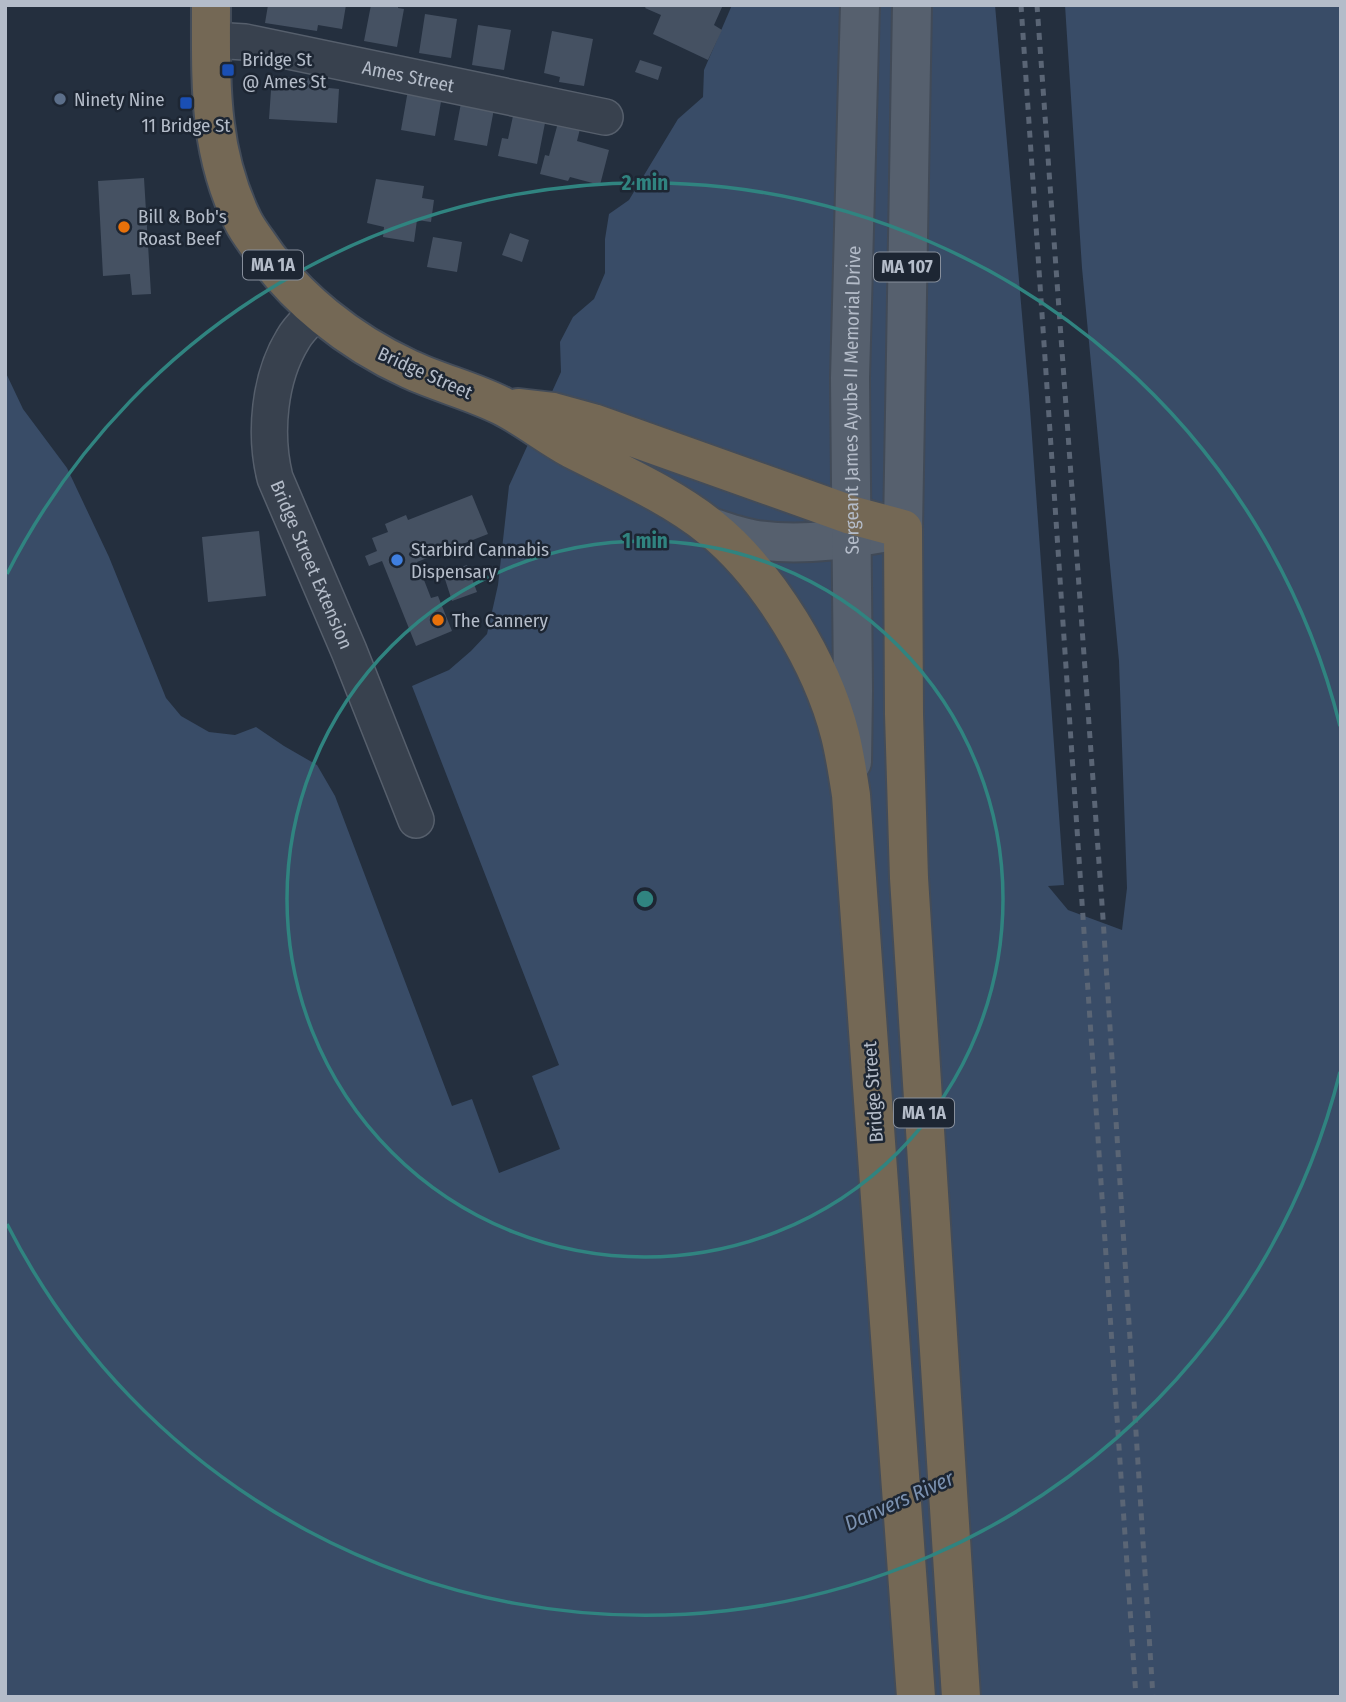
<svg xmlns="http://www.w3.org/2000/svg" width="1346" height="1702" font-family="'Fira Sans Condensed',sans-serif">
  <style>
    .water { fill: #394c67 }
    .building { fill: #455162 }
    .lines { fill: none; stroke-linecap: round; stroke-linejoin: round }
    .street-casing { stroke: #565f6c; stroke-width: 38 }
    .primary-casing { stroke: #414a57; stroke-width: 42 }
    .highway-casing { stroke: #434c59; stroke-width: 42 }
    .street { stroke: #38414e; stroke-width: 35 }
    .primary { stroke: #56606e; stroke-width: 38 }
    .highway { stroke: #746855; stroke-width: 38 }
    .rail { stroke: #5a6575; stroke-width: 5; stroke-dasharray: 7 7; stroke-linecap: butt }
    .ring { fill: none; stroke: #308480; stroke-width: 3.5 }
    .transit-dot { fill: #1a4fb4; stroke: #1d2633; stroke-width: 2.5 }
    .service-dot { fill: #5c6f8a; stroke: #1d2633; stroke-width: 2.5 }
    .food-dot { fill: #e8710a; stroke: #1d2633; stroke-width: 2.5 }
    .shop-dot { fill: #3f7fe0; stroke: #1d2633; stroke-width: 2.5 }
    .labels { text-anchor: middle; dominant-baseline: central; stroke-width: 5; stroke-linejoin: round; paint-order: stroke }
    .shield { fill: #1d2633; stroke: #878f9c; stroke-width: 2 }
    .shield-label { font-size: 18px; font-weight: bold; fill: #b4bcc9 }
    .poi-label { font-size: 19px; fill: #b4bcc9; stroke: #1d2633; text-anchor: start }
    .street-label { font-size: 19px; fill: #b4bcc9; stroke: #1d2633 }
    .water-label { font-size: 21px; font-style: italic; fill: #7c92b1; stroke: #1d2633 }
    .centre { fill: #308480; stroke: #1d2633; stroke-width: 3.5 }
    .ring-label { font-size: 21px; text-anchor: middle; font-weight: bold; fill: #308480; stroke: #1d2633; stroke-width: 5; stroke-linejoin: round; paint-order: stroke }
  </style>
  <rect width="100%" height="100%" fill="#242f3e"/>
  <!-- water -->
  <path class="water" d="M732,5H995L1029,395L1064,885L1048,886L1068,910L1122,930L1127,888L1119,661L1082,268L1065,5H1341V1697H5V371L23,409L67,468L109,557L166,698L181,716L209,732L235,735L256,727L284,746L317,765L335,796L452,1106L472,1099L499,1173L560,1149L532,1076L559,1065L412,686L449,670L471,651L487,634L498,585L509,486L561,372L560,342L573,317L594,299L605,273V239L609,214L629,200L678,119L703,97L704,70Z"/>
  <!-- building -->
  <path class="building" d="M268,5H346L342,29L318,25L317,31L265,23Z
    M371,5H398V8L404,9L397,47L364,41Z
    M647,5H723L714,25L722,30L708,60L653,34L661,15L645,8Z
    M425,14L457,19L451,58L419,53Z
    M478,25L511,30L504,70L472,65Z
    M552,31L593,39L584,86L559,82L560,77L544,73Z
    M640,60L662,67L658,80L635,72Z
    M272,76L320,79L319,87L339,89L337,123L269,119Z
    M408,90L442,96L435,136L401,130Z
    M461,103L494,109L487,146L454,140Z
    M513,116L545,123L537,164L498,156L502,138L508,139Z
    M559,119L581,125L577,141L609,150L600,185L570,177L568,181L540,174L545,155L549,156Z
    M144,178L151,294L132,295L130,274L103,276L98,181Z
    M376,179L424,186L422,198L434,200L431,222L417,220L414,242L383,237L384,227L367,223Z
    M510,233L529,240L522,262L502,255Z
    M433,237L462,242L457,272L427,267Z
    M472,495L488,534L417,562L431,598L438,596L452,631L416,646L382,561L369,566L365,556L377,551L372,538L388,532L385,524L406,515L408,520Z
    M259,531L266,596L208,602L202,537Z
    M467,565L477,592L452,601L443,573Z"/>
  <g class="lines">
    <defs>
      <g id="street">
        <path id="s1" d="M211,40L245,42L605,117"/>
        <path id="s2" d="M318,310C310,319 299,328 293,339C269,378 264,434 275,478L349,651L416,820"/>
      </g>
      <g id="primary">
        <path d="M710,527C726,532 742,538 757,540C806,547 855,538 903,529L912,5"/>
        <path id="s3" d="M852,762L853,691L850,378L860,5"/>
      </g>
      <path id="highway" d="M211,5C211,82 208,150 243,221C247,229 253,237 258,244C294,298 350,342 409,369C439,383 472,391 502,406C526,418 548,436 572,449C617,472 672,496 711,528C769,575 822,664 840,735C845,755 848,775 851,795L916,1697
        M518,408L553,412L593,423L851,515L903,529L904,714L909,878L961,1697"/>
    </defs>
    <!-- street casing -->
    <use href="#street" class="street-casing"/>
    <!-- primary casing -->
    <use href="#primary" class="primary-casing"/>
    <!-- highway casing -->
    <use href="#highway" class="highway-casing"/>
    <!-- street -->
    <use href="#street" class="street"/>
    <!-- primary -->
    <use href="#primary" class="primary"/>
    <!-- highway -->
    <use href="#highway" class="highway"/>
    <!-- rail -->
    <path class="rail" d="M1021,5L1136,1697
      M1037,5L1103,918L1153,1697"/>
  </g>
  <!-- distance rings -->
  <g class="ring">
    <circle cx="645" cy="899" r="358"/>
    <path d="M1340 1072A716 716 0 0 1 7 1224M7 574A716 716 0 0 1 1340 726"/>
  </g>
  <!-- markers -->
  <g class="transit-dot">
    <rect x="221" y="63" width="14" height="14" rx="3.5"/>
    <rect x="179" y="96" width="14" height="14" rx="3.5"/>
  </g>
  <circle class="service-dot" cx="60" cy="99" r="7"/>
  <g class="food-dot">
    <circle cx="124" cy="227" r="7"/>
    <circle cx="438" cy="620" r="7"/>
  </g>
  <circle class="shop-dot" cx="397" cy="560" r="7"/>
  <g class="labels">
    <!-- shield labels -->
    <g class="shield">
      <rect x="243" y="250.5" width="60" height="29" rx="5"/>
      <rect x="874" y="252.5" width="66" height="29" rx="5"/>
      <rect x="894" y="1098.5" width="60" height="29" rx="5"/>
    </g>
    <g class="shield-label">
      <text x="273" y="265">MA 1A</text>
      <text x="907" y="267">MA 107</text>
      <text x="924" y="1113">MA 1A</text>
    </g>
    <!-- poi labels -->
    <g class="poi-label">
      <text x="242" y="59">Bridge St<tspan x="242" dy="22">@ Ames St</tspan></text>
      <text x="74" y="99">Ninety Nine</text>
      <text x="186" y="125" text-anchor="middle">11 Bridge St</text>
      <text x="138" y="216">Bill &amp; Bob's<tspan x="138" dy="22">Roast Beef</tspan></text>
      <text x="411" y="549">Starbird Cannabis<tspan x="411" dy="22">Dispensary</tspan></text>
      <text x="452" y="620">The Cannery</text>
    </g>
    <!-- street labels -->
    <g class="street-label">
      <text stroke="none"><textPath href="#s1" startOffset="201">Ames Street</textPath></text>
      <text transform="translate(425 373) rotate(24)">Bridge Street</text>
      <text stroke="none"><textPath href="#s3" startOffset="362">Sergeant James Ayube II Memorial Drive</textPath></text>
      <text stroke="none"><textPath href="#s2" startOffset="276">Bridge Street Extension</textPath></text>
      <text transform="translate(873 1092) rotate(-94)">Bridge Street</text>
    </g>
    <!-- water labels -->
    <g class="water-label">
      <text transform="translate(899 1501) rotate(-24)">Danvers River</text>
    </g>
  </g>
  <circle cx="645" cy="899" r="10" class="centre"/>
  <g class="ring-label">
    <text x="645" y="190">2 min</text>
    <text x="645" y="548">1 min</text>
  </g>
  <!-- border -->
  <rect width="1346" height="1702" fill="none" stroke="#b4bcc9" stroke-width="14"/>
</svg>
